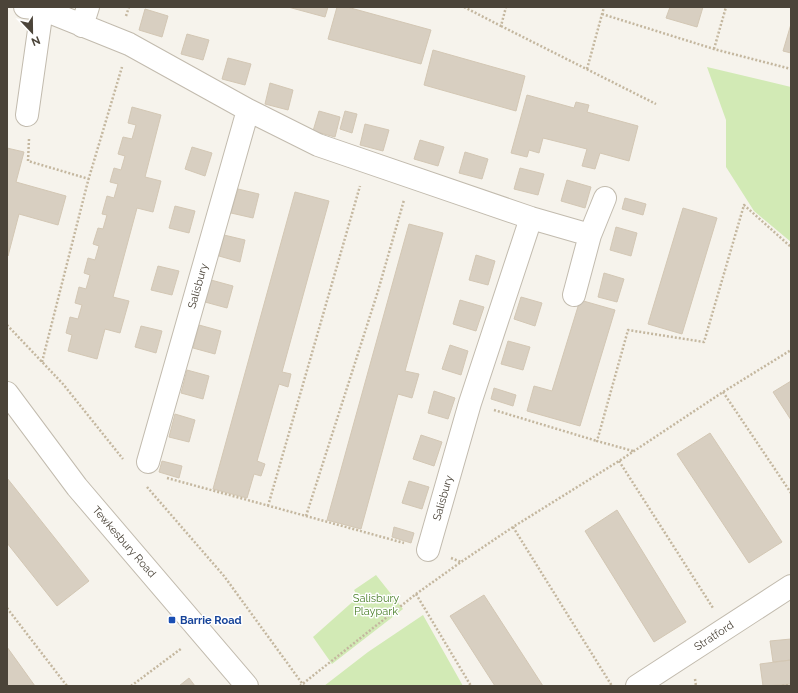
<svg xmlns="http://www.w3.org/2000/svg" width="798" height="693" font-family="Raleway,sans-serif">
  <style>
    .green { fill: #d2eab5 }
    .building { fill: #d8cfc1; stroke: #d3c7b4 }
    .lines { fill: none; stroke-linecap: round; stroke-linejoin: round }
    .street-casing { stroke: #c2bbae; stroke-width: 24 }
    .path { stroke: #c4b79f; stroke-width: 2.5; stroke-dasharray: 2 2; stroke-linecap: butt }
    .street { stroke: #fff; stroke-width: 22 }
    .transit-dot { fill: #1a4fb4; stroke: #fff; stroke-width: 1.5 }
    .labels { text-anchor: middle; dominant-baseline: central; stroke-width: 3; stroke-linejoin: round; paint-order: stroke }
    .street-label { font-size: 11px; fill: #4b4439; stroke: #fff }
    .park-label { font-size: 11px; fill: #4a7f2a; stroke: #fff }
    .transit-label { font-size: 11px; font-weight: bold; fill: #164399; stroke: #fff; text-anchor: start }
  </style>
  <rect width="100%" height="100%" fill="#f6f3ec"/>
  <!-- green -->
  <path class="green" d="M707,67L791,87V242L754,211L726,167V120Z
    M376,575L403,609L332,664L313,637L358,597L354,590Z
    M423,615L463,686H324L368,652Z"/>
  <!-- building -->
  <path class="building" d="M288,7H328L325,17Z
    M337,7H347L431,30L421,64L328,39Z
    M670,7H703L697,27L666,18Z
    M145,9L168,16L162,37L139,30Z
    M791,24V53L783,51Z
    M187,34L209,40L203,60L181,54Z
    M433,50L525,76L516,111L424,85Z
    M228,58L251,64L245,85L222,79Z
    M270,83L293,90L288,110L265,104Z
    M527,95L574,108L576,102L589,105L587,112L638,126L629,161L600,153L595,169L582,166L587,149L543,138L539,153L529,150L527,157L511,153Z
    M132,107L161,115L145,177L161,181L153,212L137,208L113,297L129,301L120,333L105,329L97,359L68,351L72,335L66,333L70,317L78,319L82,305L75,303L79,287L86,289L90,275L84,273L88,258L95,260L99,246L93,244L98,228L103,229L107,215L102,214L107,196L114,198L118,184L110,182L114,168L121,170L125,156L118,154L123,137L132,139L136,125L128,123Z
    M319,111L340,117L335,137L313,131Z
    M345,111L357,114L352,133L340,129Z
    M365,124L389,130L383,151L360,145Z
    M420,140L444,147L438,166L414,159Z
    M192,147L212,153L205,176L185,169Z
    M7,148L24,152L16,182L66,196L58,225L19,214L8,256Z
    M465,152L488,159L482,179L459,173Z
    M520,168L544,174L538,195L514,189Z
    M567,180L591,187L585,208L561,201Z
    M238,189L259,194L253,218L231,213Z
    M295,192L329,201L282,372L291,374L288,387L279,384L257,461L265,464L261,476L254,474L247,498L213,489Z
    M625,198L646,204L643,215L622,209Z
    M175,206L195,211L189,233L169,228Z
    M683,208L717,218L682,334L648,324Z
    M409,224L443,233L405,371L419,374L412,398L398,394L361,529L327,520Z
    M616,227L637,233L631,256L610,250Z
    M224,235L245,240L240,262L219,256Z
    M476,255L495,261L488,285L469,280Z
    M158,266L179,271L172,295L151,290Z
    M604,273L624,279L617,302L598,297Z
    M211,280L233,286L227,308L205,302Z
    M521,297L542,303L535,326L514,319Z
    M460,300L484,307L476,331L453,324Z
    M580,300L615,310L580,426L527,411L534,386L552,391Z
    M199,325L221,331L215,354L193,348Z
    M141,326L162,331L156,353L135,347Z
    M508,341L530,347L523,370L501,364Z
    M450,345L468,351L461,375L442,369Z
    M187,370L209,376L203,399L181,393Z
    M791,381V420L773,392Z
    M494,388L516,395L513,406L491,399Z
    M434,391L455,398L448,419L428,413Z
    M175,414L195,420L189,442L169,437Z
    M710,433L782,542L749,563L677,454Z
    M421,435L442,442L434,466L413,459Z
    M162,461L182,466L179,478L159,472Z
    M7,478L89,581L57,606L7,543Z
    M409,481L429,487L422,509L402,503Z
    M617,510L686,622L654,642L585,531Z
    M394,527L414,533L411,543L392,537Z
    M484,595L543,686H495L450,616Z
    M791,639V660L773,662L770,641Z
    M7,647L35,686H7Z
    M791,660V684L763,686L760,664Z
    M189,678L195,686H179Z"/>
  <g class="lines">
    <defs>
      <path id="street" d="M25,7L42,9L129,44L248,110L318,145L531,218L590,235
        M82,26L88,7
        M27,115L42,9
        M574,295L590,235L605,198
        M7,393L77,487L247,686
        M148,462L248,110
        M428,550L470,403L531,218
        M637,686L791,586"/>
    </defs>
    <!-- street casing -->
    <use href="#street" class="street-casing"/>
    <!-- path -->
    <path class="path" d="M464,7L501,26L506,7
      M602,14L714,49L791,69
      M126,16L129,7
      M501,26L656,104
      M714,49L726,7
      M587,69L604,7
      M29,139L28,161L89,179
      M7,325L63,384L123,459
      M42,362L88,181L122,67
      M723,392L791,493
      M494,410L597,441
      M633,451L597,441L628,330L704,342L744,205L791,247
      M619,461L713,608
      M167,478L306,516L378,291L404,200
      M147,487L224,576L304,686
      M268,506L360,186
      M306,516L404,543
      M513,527L612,686
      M451,558L461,562
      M416,594L471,686
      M7,608L67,686
      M695,679L696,686
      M131,686L182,648
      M300,686L416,594L461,562L513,527L619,461L723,392L791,350
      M782,686L791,685"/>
    <!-- street -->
    <use href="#street" class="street"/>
  </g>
  <!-- markers -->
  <rect class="transit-dot" x="168" y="616" width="8" height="8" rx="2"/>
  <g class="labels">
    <!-- street labels -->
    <g class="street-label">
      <text transform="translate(198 286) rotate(-74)">Salisbury</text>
      <text transform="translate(443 498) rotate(-74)">Salisbury</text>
      <text transform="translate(124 542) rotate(49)">Tewkesbury Road</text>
      <text transform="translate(714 636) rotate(-33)">Stratford</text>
    </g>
    <!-- park labels -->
    <g class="park-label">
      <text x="376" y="598">Salisbury<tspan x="376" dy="13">Playpark</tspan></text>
    </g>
    <!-- transit labels -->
    <g class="transit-label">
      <text x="180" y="620">Barrie Road</text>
    </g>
  </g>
  <!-- border -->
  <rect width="798" height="693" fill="none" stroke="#4b4439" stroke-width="16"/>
  <!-- north arrow -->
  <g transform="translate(32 32) rotate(158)" stroke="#ffffff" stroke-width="3" paint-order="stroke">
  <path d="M0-3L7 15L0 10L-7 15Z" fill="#4b4439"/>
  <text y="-6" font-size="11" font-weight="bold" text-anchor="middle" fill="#4b4439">N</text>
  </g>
</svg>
